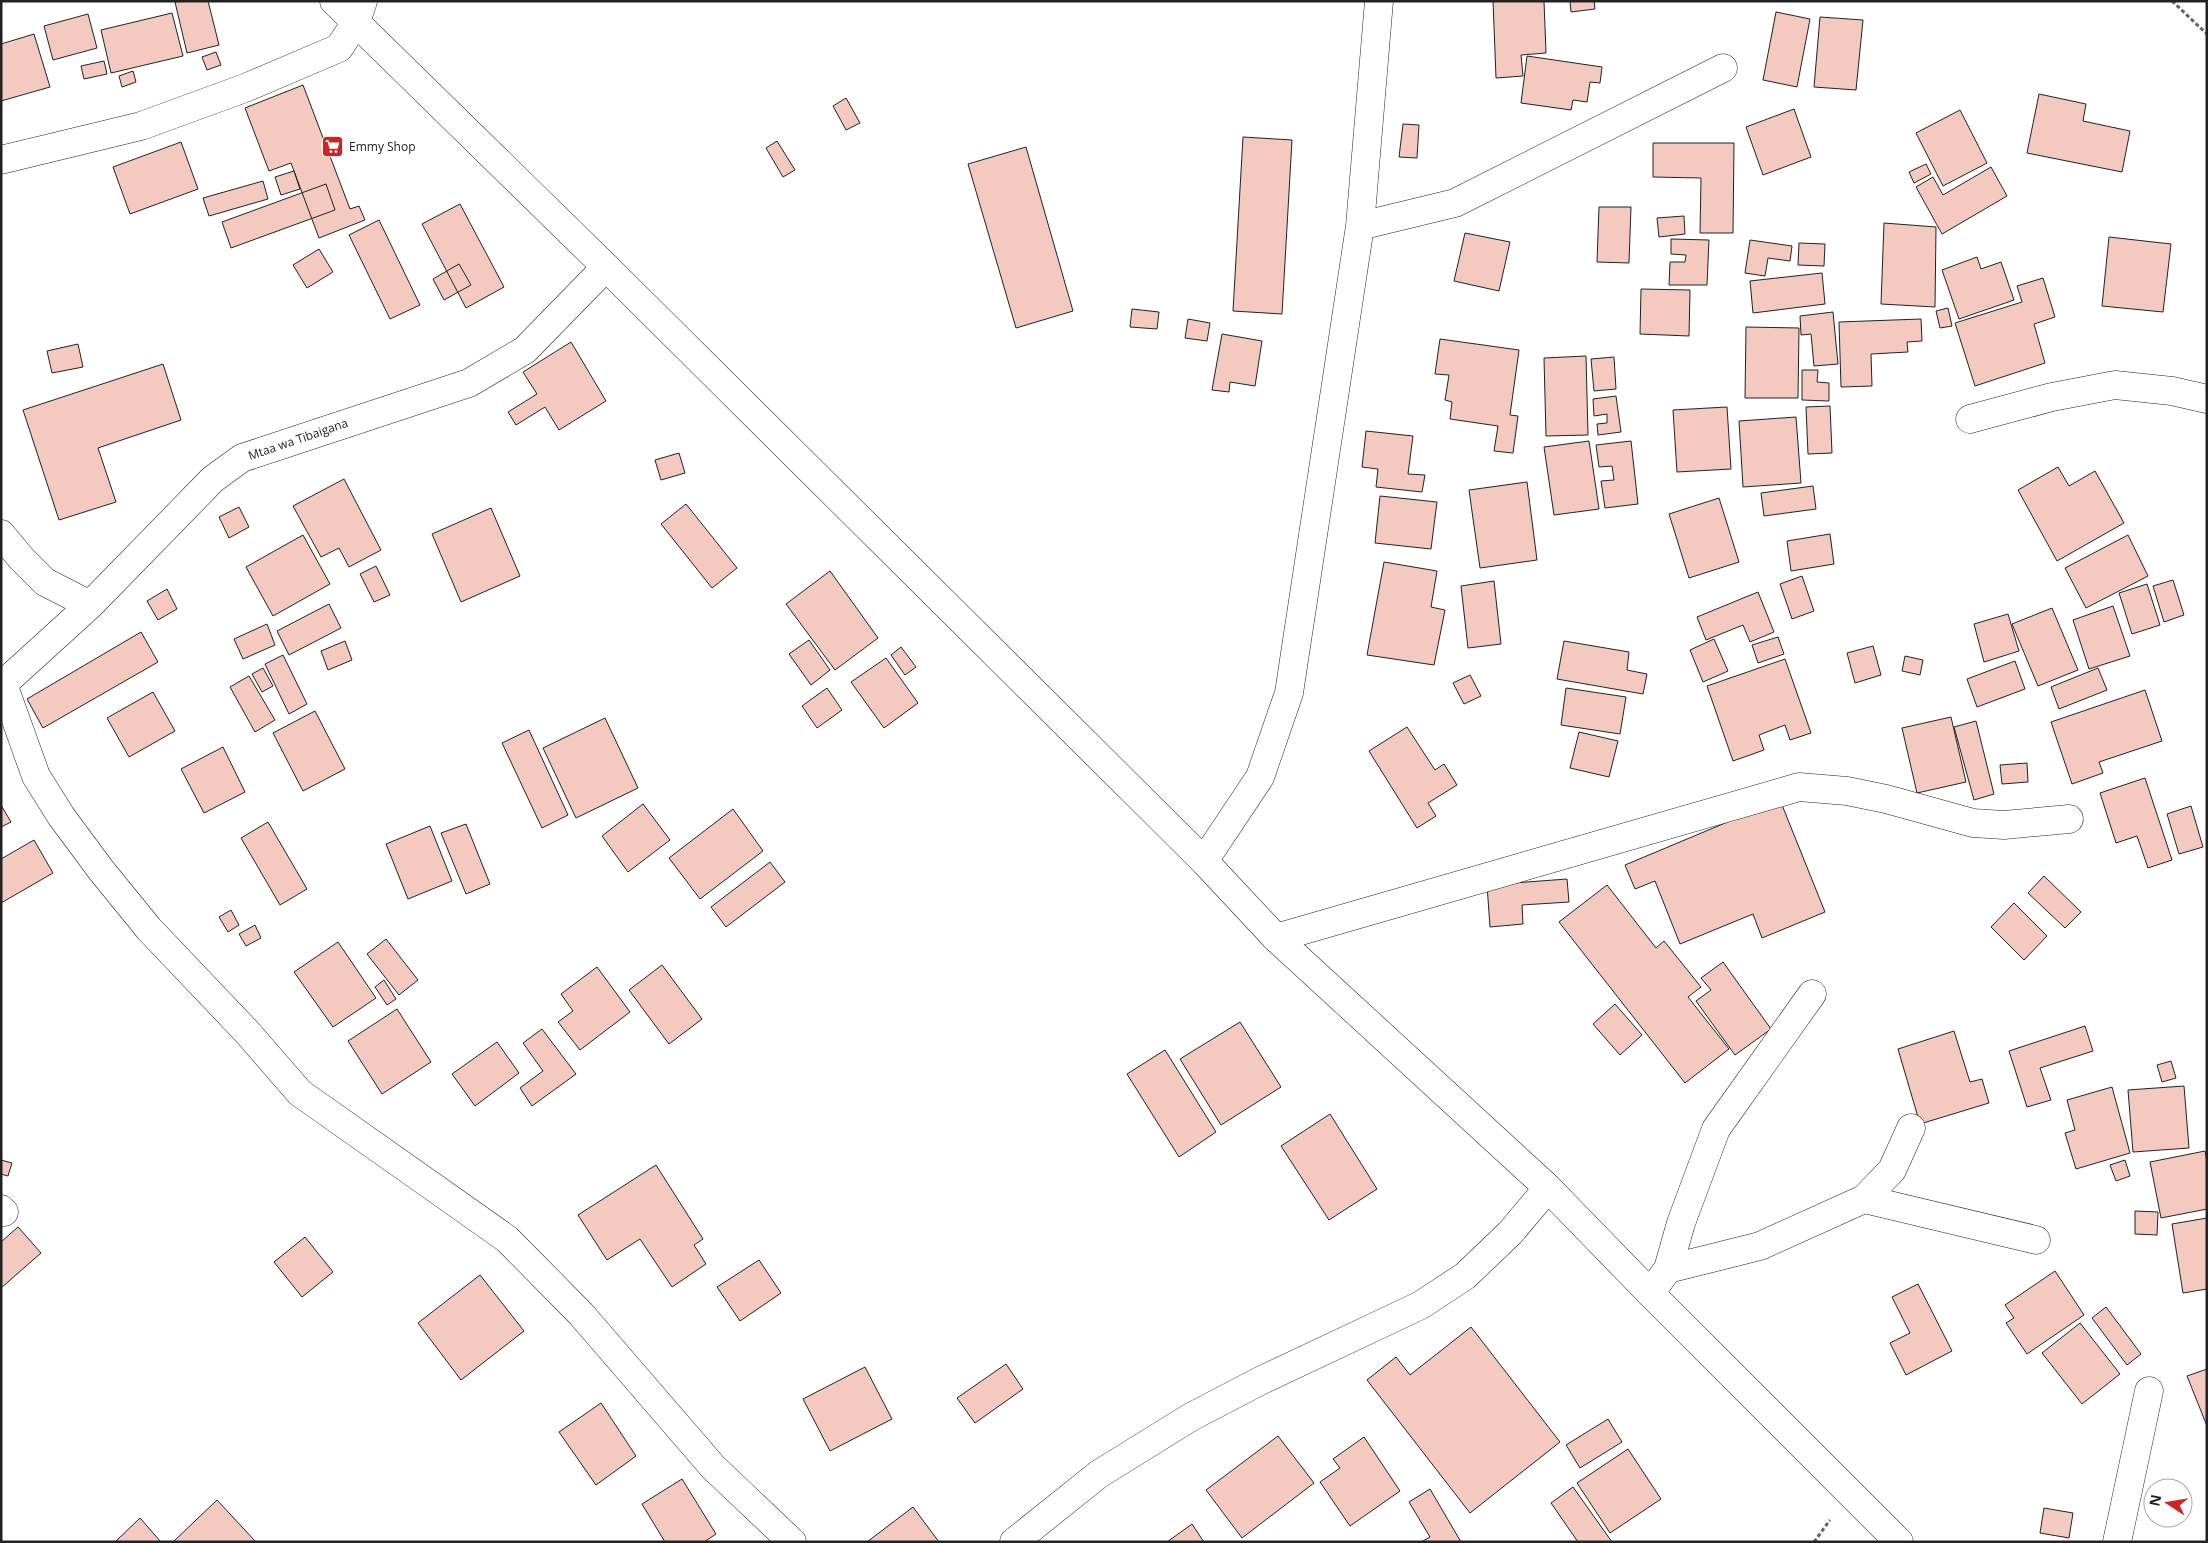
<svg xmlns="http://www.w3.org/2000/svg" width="2208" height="1543" font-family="'Open Sans',sans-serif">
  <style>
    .building { fill: #f3c9c0; stroke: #222 }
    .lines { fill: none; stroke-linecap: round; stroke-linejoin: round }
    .street-casing { stroke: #222; stroke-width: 29 }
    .secondary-casing { stroke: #222; stroke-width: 29 }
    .highway-casing { stroke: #222; stroke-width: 29 }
    .path { stroke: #646464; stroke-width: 3; stroke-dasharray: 4 2.5; stroke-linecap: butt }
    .street { stroke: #fff; stroke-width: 28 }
    .secondary { stroke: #fff; stroke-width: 28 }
    .highway { stroke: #fff; stroke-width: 28 }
    .labels { text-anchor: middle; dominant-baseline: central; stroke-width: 4; stroke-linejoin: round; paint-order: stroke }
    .poi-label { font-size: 12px; fill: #222; stroke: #fff; text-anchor: start }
    .street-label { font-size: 12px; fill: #222; stroke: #fff }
  </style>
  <rect width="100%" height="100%" fill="#fff"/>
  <!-- building -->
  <path class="building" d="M179,1H208L219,45L187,53L175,2Z
    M1493,1H1544L1546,53L1521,55L1523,76L1496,78Z
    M1570,1H1594L1595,9L1571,12Z
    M1776,12L1810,19L1797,87L1763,80Z
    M172,13L183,56L111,73L101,30Z
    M88,14L97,48L53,60L44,26Z
    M1820,17L1863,20L1856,90L1814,87Z
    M34,34L50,87L1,101V44Z
    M216,52L221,65L207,70L202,57Z
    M1527,56L1602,67L1600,83L1590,82L1587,102L1573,100L1571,110L1521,103Z
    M104,61L107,74L84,79L81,66Z
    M133,71L136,82L122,87L119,76Z
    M303,85L350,209L359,206L365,220L319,238L291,163L269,171L245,108Z
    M2039,94L2086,104L2083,121L2130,131L2122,172L2027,153Z
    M846,98L860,123L846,130L833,106Z
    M1794,109L1811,157L1763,175L1746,127Z
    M1960,110L1987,163L1943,186L1916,133Z
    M1403,124L1419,125L1417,158L1399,157Z
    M1243,137L1292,140L1282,314L1233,311Z
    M777,141L795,170L783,177L766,148Z
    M181,142L198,189L130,214L113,167Z
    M1653,143H1734L1733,233H1700L1701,178L1653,177Z
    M1026,147L1073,311L1016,328L968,164Z
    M1926,164L1931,174L1914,183L1909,172Z
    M1991,167L2007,196L1942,234L1916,187L1933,177L1943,195Z
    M294,171L300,189L281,195L275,177Z
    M263,181L268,199L209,216L203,198Z
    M326,184L335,210L231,248L222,222Z
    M460,204L504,287L466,308L422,224Z
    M1599,207H1631L1629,263L1597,262Z
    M1684,216L1685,234L1659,237L1657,218Z
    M379,220L420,305L390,319L349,235Z
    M1884,223L1936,227L1935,307L1881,304Z
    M1465,233L1510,242L1499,291L1454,281Z
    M2109,237L2171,244L2163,312L2102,306Z
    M1671,239L1709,240L1707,285H1669L1670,262H1685L1686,255L1671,254Z
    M1750,240L1792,246L1790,261L1768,258L1765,276L1745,273Z
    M1799,243L1825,244L1824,266L1798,265Z
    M319,249L333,272L307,288L293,265Z
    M1977,257L1981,269L2001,262L2014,300L1959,319L1942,270Z
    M459,264L471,285L444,300L433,279Z
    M1822,273L1825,304L1753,313L1750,281Z
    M2043,278L2055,317L2034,324L2045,363L1975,386L1955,323L2022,302L2017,286Z
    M1641,289L1690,290L1689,336L1640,334Z
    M1948,308L1952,326L1940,328L1936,311Z
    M1132,309L1159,312L1157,329L1130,327Z
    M1833,312L1838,364L1814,366L1811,334L1801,335L1800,316Z
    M1188,319L1210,323L1207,341L1185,338Z
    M1921,319L1922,341L1907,342L1908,352L1871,354L1872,386L1841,387L1839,322Z
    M1746,327L1799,328L1798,398H1745Z
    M1222,334L1262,341L1255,386L1230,382L1229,392L1212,390Z
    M1440,339L1519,350L1510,415L1518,416L1513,453L1494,451L1498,426L1450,419L1452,402L1445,400L1449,375L1435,374Z
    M571,342L606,401L559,430L545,407L516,425L508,412L537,394L523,372Z
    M78,344L83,367L52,373L47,351Z
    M1586,356L1588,435L1546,436L1544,358Z
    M1614,357L1616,389L1594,391L1591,359Z
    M163,364L181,420L98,448L116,502L59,520L23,410Z
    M1802,370H1818L1817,382L1829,383V401L1802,400Z
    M1616,396L1621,432L1598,435L1597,424L1607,423V414L1594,416L1593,399Z
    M1830,406L1832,453L1808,454L1806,407Z
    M1727,407L1731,469L1677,472L1673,410Z
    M1796,417L1801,483L1743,487L1739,421Z
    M1366,431L1413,436L1408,474L1425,475L1422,492L1376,487L1378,469L1362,467Z
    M1589,441L1599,509L1554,515L1544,447Z
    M1631,441L1638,504L1605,508L1601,481L1614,480L1612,466L1599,467L1596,445Z
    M679,453L685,473L661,480L655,460Z
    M2058,467L2069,486L2095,471L2124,523L2057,561L2018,490Z
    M344,479L381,550L349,567L339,548L321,557L293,506Z
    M1527,482L1537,560L1480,568L1469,490Z
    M1813,486L1816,509L1764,516L1761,493Z
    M1380,496L1437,502L1431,549L1375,543Z
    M1719,498L1739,562L1689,578L1669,514Z
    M686,504L737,568L712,588L661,524Z
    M239,507L249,527L229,538L219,517Z
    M491,508L520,576L461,602L432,534Z
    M1830,534L1834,564L1791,571L1787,541Z
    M303,535L330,584L273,616L246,567Z
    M2128,535L2148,576L2086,608L2065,568Z
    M1384,562L1437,571L1431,607L1445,610L1434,665L1367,655Z
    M376,566L390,595L374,602L360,574Z
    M830,571L878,638L835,670L786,604Z
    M1802,576L1814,611L1792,619L1780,584Z
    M2173,580L2184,615L2164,622L2153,586Z
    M1494,581L1501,644L1468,648L1461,586Z
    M2147,584L2160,625L2132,634L2119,593Z
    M167,589L177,609L158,620L147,601Z
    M1758,592L1774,632L1750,642L1743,625L1706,640L1697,617Z
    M329,604L341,628L289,655L277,631Z
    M2113,606L2130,656L2089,669L2073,620Z
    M2052,608L2078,670L2038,686L2012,624Z
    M2008,614L2019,651L1984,662L1974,624Z
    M267,624L275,645L243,659L234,639Z
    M141,632L158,662L43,728L27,699Z
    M1778,637L1784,654L1758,663L1752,645Z
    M1714,639L1728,671L1703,682L1690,650Z
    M809,640L830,670L811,685L789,654Z
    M345,641L352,660L328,670L321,651Z
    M1564,641L1629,652L1627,670L1647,674L1643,694L1557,679Z
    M1873,646L1881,675L1855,683L1847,653Z
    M901,647L916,667L905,675L891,655Z
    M283,655L307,704L289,714L265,664Z
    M1905,656L1923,660L1920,675L1902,671Z
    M886,658L918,703L884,728L851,682Z
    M1785,659L1811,733L1790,740L1785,725L1759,735L1764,750L1733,761L1707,686Z
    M2015,661L2025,689L1977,707L1967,679Z
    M263,668L273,686L262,692L252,674Z
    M2098,668L2107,690L2059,709L2051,687Z
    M1470,675L1481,696L1464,704L1453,683Z
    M249,676L275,720L255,732L230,687Z
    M827,688L842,710L817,728L802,706Z
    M1566,688L1626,697L1620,734L1561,725Z
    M2145,690L2162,741L2099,762L2103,773L2072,784L2051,722Z
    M153,692L175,731L129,757L107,718Z
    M315,711L345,769L303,791L273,733Z
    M1951,717L1966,782L1917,793L1902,728Z
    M605,718L638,788L576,818L543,748Z
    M1976,721L1994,794L1974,800L1954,727Z
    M1407,727L1435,770L1444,764L1457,785L1428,803L1436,816L1417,828L1369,751Z
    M529,730L568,815L542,828L502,743Z
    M1579,732L1618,741L1609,777L1570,768Z
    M223,747L245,792L204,813L181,769Z
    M2027,763L2028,782L2002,784L2000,765Z
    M2145,778L2172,860L2148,868L2137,836L2116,843L2100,793Z
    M1780,800L1825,912L1762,938L1753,914L1680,944L1655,881L1635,889L1625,865Z
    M643,804L670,840L628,872L602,836Z
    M1,805L11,822L1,827Z
    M2191,806L2203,847L2179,854L2167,814Z
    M733,809L763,851L700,899L669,858Z
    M268,822L307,889L280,905L241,838Z
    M466,824L490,884L466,894L441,833Z
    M430,826L452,881L408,899L386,844Z
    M34,840L53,873L1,903V859Z
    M770,862L785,882L726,927L711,907Z
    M2044,876L2081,912L2065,928L2028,893Z
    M1567,879L1569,902L1522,905L1523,924L1490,927L1487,885Z
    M1607,885L1656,948L1664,941L1701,987L1688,997L1729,1049L1685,1083L1559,922Z
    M2014,903L2047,936L2024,960L1991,927Z
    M231,910L239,925L228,932L219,917Z
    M255,925L261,938L246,946L239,934Z
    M386,939L418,980L399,995L367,954Z
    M338,942L376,998L333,1027L294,972Z
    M1723,962L1771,1029L1735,1055L1696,1001L1711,990L1701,978Z
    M662,965L702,1019L669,1044L629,990Z
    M597,967L630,1012L580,1050L558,1022L573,1011L561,994Z
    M384,980L396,999L387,1005L375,987Z
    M1615,1004L1642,1035L1620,1055L1593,1024Z
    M397,1009L431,1062L382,1094L348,1041Z
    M1240,1022L1281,1087L1221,1125L1180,1059Z
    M2085,1026L2093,1051L2040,1068L2051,1100L2027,1107L2009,1051Z
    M542,1029L576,1074L532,1106L520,1088L543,1071L523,1043Z
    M1954,1031L1970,1082L1982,1079L1989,1103L1920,1124L1898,1049Z
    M497,1042L519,1073L475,1106L452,1074Z
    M1165,1050L1216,1132L1179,1157L1127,1074Z
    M2171,1061L2176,1078L2162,1082L2157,1065Z
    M2184,1086L2189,1148L2133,1152L2128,1090Z
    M2112,1087L2130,1153L2076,1169L2065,1133L2075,1130L2067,1100Z
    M1330,1114L1377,1189L1329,1220L1281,1146Z
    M2205,1151L2207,1162V1209L2161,1218L2150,1162Z
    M1,1160L12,1163L8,1176L1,1174Z
    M2125,1160L2130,1176L2116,1181L2110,1165Z
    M656,1165L703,1239L694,1245L706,1264L672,1287L640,1239L607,1260L578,1215Z
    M2135,1211L2158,1212L2157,1235L2135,1234Z
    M2207,1218V1289L2183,1293L2172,1224Z
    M18,1227L41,1253L1,1288V1242Z
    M305,1237L333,1272L302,1297L274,1262Z
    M759,1260L781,1293L740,1321L717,1287Z
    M2055,1271L2084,1315L2027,1354L2006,1323L2014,1318L2005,1305Z
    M480,1275L524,1331L461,1380L418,1323Z
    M1918,1284L1952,1351L1906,1375L1890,1343L1910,1333L1892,1297Z
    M2106,1307L2141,1354L2127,1365L2092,1318Z
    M2080,1323L2120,1374L2082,1404L2042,1353Z
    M1471,1327L1560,1442L1470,1513L1367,1380L1396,1357L1410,1375Z
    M1006,1364L1023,1389L975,1423L957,1398Z
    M865,1367L892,1419L830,1451L803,1399Z
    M2207,1369V1426L2187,1376Z
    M601,1403L636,1456L596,1485L559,1432Z
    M1608,1419L1622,1442L1580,1468L1566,1445Z
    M1278,1436L1314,1483L1242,1538L1206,1490Z
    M1364,1437L1400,1491L1350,1526L1320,1482L1340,1468L1333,1459Z
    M1628,1449L1661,1499L1610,1533L1577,1483Z
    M682,1479L716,1534L704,1542H665L642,1504Z
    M1573,1487L1612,1542H1578L1551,1503Z
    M1430,1489L1461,1542H1421L1430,1537L1409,1502Z
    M217,1500L256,1542H173Z
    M913,1507L939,1542H867Z
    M2044,1508L2073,1513L2069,1538L2040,1533Z
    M140,1518L161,1542H115Z
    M1192,1524L1204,1542H1167Z"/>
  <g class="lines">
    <defs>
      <path id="street" d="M1,160L141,126L245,88L339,48L356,22
        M1360,226L1455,203L1723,68
        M1970,419L2052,397L2115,385L2172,391L2207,399
        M1,534L21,558L45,582L90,605
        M3,684L36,776L61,816L101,870L149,929L247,1032L300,1093L507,1239L581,1314L713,1467L792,1542
        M1,686L90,605L213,479L242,458L469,383L525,350L606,267
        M1204,861L1260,777L1289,693L1360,226L1379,1
        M1276,938L1799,787L1847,791L1886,799L1973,823L2004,825L2069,819
        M1864,1199L2036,1240
        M1,1209L4,1212
        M1668,1269L1760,1246L1864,1199L1892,1170L1911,1128
        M1650,1293L1668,1269L1681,1223L1716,1129L1812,994
        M1014,1542L1099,1474L1191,1417L1260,1381L1421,1305L1465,1276L1510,1233L1548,1188
        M2117,1542L2149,1391"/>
      <path id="secondary" d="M356,22L363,1"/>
      <path id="highway" d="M334,1L606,267L1204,861L1276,938L1548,1188L1650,1293L1899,1542"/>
    </defs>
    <!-- street casing -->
    <use href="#street" class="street-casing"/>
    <!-- secondary casing -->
    <use href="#secondary" class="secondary-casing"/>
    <!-- highway casing -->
    <use href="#highway" class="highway-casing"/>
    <!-- path -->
    <path class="path" d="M2172,1L2207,34
      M1814,1542L1830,1520"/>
    <!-- street -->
    <use href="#street" class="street"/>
    <!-- secondary -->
    <use href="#secondary" class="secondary"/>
    <!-- highway -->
    <use href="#highway" class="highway"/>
  </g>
  <!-- icons -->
  <defs>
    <symbol id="supermarket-square" viewBox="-11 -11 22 22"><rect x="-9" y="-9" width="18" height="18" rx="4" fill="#c62828" stroke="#fff"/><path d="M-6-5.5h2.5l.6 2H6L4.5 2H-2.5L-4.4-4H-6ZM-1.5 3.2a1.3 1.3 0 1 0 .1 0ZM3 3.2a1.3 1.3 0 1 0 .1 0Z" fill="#fff"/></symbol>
  </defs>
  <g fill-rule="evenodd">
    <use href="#supermarket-square" x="320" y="134" width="25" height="25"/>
  </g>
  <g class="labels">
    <!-- poi labels -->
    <g class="poi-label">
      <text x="349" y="146">Emmy Shop</text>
    </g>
    <!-- street labels -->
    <g class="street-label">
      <text transform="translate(298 439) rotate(-19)">Mtaa wa Tibaigana</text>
    </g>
  </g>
  <!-- border -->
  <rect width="2208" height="1543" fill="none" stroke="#222222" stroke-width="5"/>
  <!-- north arrow -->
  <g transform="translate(2168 1503) rotate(282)"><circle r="24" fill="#ffffff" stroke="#a7a7a7"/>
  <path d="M0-4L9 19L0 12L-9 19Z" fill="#c62828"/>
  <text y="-8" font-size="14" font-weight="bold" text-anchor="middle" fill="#222222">N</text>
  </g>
</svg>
